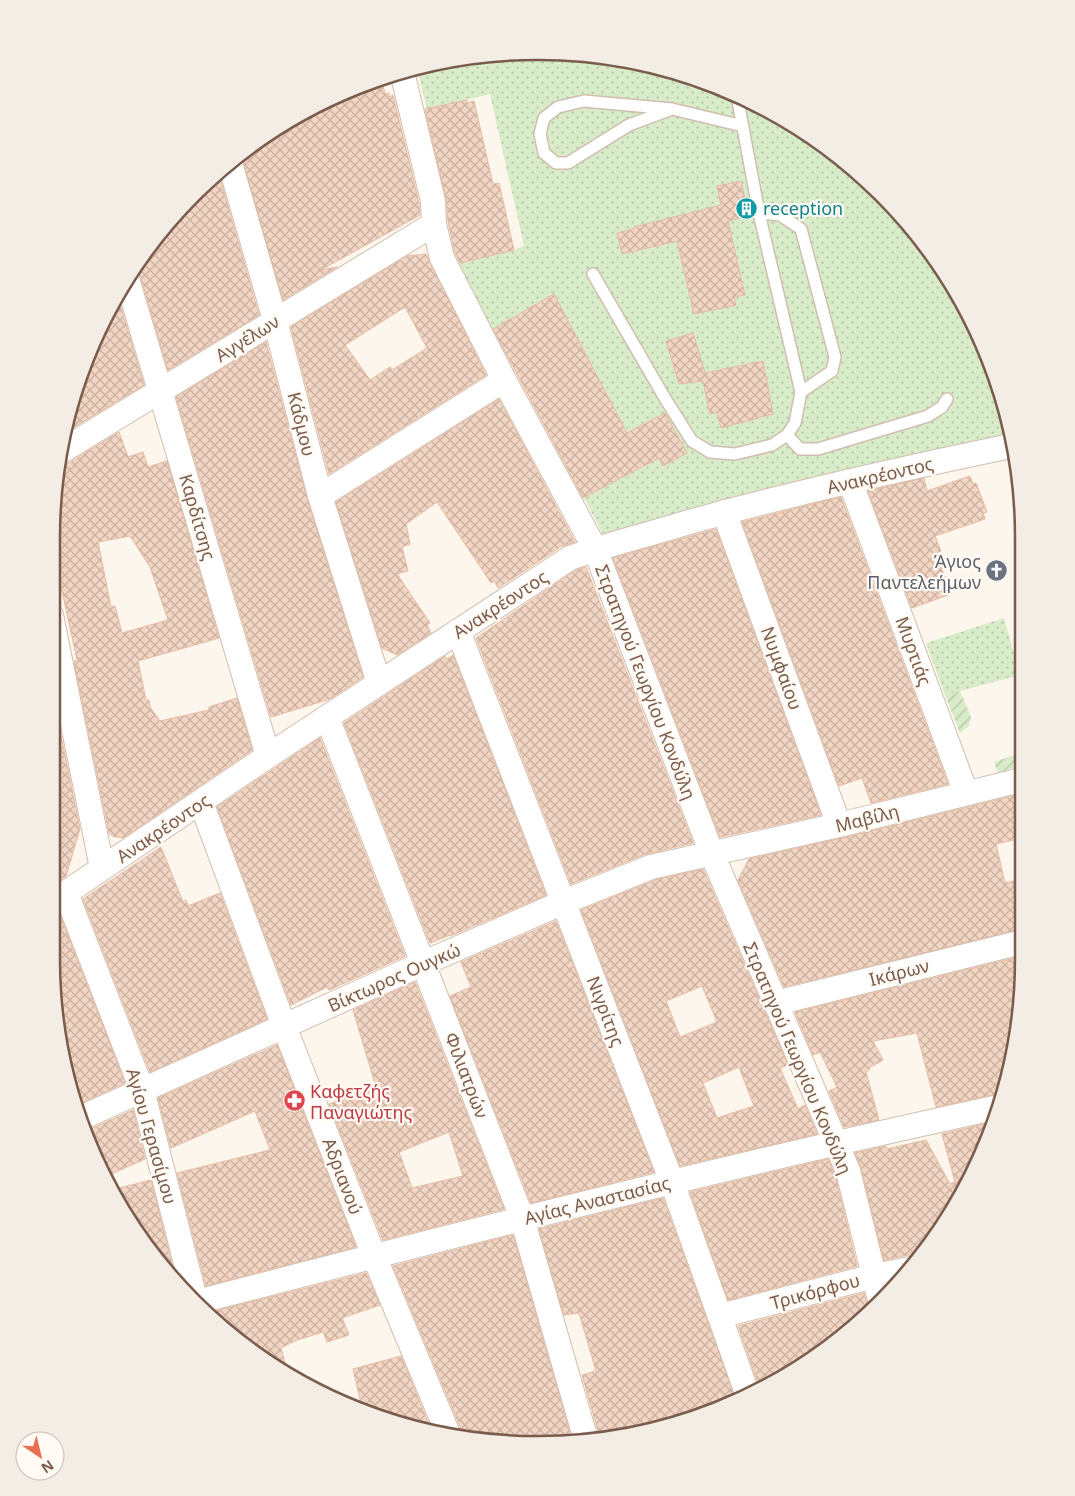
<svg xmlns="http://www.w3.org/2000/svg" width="1075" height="1496" font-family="'Noto Sans',sans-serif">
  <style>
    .park { fill: url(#park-dots) }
    .garden { fill: url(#garden-furrows) }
    .building { fill: url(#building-cross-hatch); stroke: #e6bba3; fill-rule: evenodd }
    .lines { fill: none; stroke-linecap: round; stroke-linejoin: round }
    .service-casing { stroke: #d1beb0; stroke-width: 14 }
    .minor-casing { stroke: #d1beb0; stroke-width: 26 }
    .service { stroke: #fff; stroke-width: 11 }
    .minor { stroke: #fff; stroke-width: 24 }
    .labels { text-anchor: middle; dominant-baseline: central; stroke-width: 4.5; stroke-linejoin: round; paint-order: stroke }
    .culture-label { font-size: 18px; fill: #0d838f; stroke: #fffaf3; text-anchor: start }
    .street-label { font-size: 18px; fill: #7a5c4d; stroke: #fffaf3 }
    .worship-label { font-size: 18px; fill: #5b616d; stroke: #fffaf3; text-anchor: end }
    .health-label { font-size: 18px; fill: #be3a42; stroke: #fffaf3; text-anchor: start }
    .rim { fill: none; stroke: #7a5c4d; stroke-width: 2.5 }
  </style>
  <defs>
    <pattern id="park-dots" width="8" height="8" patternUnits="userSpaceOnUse" patternTransform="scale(1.25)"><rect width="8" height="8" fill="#d8ecc9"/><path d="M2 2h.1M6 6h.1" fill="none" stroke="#b4c2a5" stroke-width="1.8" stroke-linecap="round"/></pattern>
    <pattern id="garden-furrows" width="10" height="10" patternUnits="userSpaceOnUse" patternTransform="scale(1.25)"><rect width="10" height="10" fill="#d8ecc9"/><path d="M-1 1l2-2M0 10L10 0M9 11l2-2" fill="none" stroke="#b4c2a5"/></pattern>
    <pattern id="building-cross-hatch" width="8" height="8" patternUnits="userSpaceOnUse" patternTransform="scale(1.25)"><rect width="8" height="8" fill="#f3d5c3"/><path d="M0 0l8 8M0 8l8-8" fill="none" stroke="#cab0a1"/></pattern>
  </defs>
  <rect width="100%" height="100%" fill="#fdf6ec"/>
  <!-- park -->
  <path class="park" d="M570,52L664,68L753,102L834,152L903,217L974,323L1008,436L607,542L563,457L583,391L537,303L492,330L457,263L514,250L524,246L490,94L427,109L417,69L474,55Z
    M1004,618L1020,675L945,695L926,643Z"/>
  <!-- garden -->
  <path class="garden" d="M960,691L971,717L969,726L960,733L945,695Z
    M1021,753V765L998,773L994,762Z"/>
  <!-- building -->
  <path class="building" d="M381,77L385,94L389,93V97L393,95L419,203L420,215L321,270L337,267L283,300L241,155L295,116Z
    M467,100V103L474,101L493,184L499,183L514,250L460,263L455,253L448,222L446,198L425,109Z
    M218,171L259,315L168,370L140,275L135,268L172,217Z
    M741,181L749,216L728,221L745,295L734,297L736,305L694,314L677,241L622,254L617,233L634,229V227L721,205L717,186Z
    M426,254L486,375L329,474L291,327L407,256ZM405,307L427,348L392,370L390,367L370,380L345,345Z
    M117,294L144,385L63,434L88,352Z
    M554,294L627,433L665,413L687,453L663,466L659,458L583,498L493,329Z
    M693,333L705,373L763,361L773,414L721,428L717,412L710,414L703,381L679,384L666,341Z
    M266,342L307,499L363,677L330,699L271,717L176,397Z
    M499,399L575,542L562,546L498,588L494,581L491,583L437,502L406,524L410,544L402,547L408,571L397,574L430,623L427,625L431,633L397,655L382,648L336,502Z
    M119,432L128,457L143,452L148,467L167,461L219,638L138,661L146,700H149L150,707L160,721L209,710V707L237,698L252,750L123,838L112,836L109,833L74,661L77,660L51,540L58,465L67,464ZM130,536L150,567L168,620L122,633L115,606L111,607L98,542Z
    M970,476L973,484L976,483L987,512L983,513L985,519L935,536L941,551L936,553L937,557L950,590L946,592L948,595L912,608L868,491L924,478L927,491Z
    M841,497L948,784L871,803L862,778L839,786L742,522Z
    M716,529L821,815L720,837L613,558Z
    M586,567L693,843L646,854L571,884L476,638L576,570Z
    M453,655L546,895L450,936V935L430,943L344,723L445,656L447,659Z
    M51,705L55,706L80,829L66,876L51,886Z
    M320,738L405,956L329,990L327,987L291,1005L217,807Z
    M1022,794V838L996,844L1005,883L1022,879V929L784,987L738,880L749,859L842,838Z
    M161,847L183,902L186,900L188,906L220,893L267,1019L150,1072L83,899Z
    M703,869L788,1065L780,1068L798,1109L805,1105L817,1134L680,1166L581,910L655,880ZM702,986L717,1022L680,1037L666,1001ZM739,1067L754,1106L717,1118L703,1083Z
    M60,915L125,1083L77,1105L68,1085L51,958V921Z
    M556,921L654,1172L531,1203L450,996L471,987L461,962Z
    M1023,956V990L1007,1084L1004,1094H996L936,1107L917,1033L873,1041L883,1060L869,1068L870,1069L866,1072L879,1120L844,1127L829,1091L837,1087L820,1052L813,1055L795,1012Z
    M415,982L504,1209L383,1240L329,1104L376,1087L353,1010ZM449,1132L463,1176L412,1188L399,1152Z
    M277,1045L356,1247L206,1286L177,1173L270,1150L255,1111L171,1148L158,1098Z
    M133,1110L145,1159L109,1175L88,1130Z
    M993,1122L974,1173L923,1255L919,1259L914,1256L908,1255L884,1260L861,1168L855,1153L886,1146L887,1149L926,1140L950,1184L955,1182L942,1134Z
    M828,1159L835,1175L857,1266L728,1300L690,1192Z
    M151,1180L175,1276L133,1228L115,1189Z
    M663,1198L736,1400L724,1408L684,1418L683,1414L641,1426L642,1430L601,1441L582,1375L596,1371L579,1313L564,1315L539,1229Z
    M513,1235L572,1440L462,1436V1431L393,1266Z
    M366,1273L380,1305L342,1318L349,1335L327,1342L323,1332L297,1340L281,1348L287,1371L217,1324L208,1313Z
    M864,1293L867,1303L871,1310L858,1324L759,1386L738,1326Z
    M401,1356L432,1432L362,1408L353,1369Z"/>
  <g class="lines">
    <defs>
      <path id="service" d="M672,109L629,125L568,163H556L544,153L540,134L544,118L558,107L584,101L672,109L743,126
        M759,213L780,215L801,229L835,357L832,371L801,392
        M593,274L666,400L692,441L710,452L735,454L772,445L787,435L795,423L801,392L759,213L737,96
        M787,435L800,449H818L928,416L942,407L947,399"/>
      <path id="minor" d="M402,72L433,201L434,224L442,258L504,380L595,549L712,854L848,1171L880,1300
        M230,163L275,320L320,496L379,683
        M127,279L268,756
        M60,452L434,224
        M850,481L966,793
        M320,496L504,380
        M724,512L839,825
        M51,615L102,868
        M458,631L672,1182L747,1393
        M327,717L522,1218L586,1440
        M201,802L284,1026L374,1256L449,1436
        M66,893L142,1090L195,1299
        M51,903L268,756L570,558C606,545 643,536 679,525C788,494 900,469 1011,446
        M776,1003L1022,942
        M83,1117L424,963L564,902L651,867L839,825L1021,780
        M197,1302C463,1233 730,1165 999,1107
        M720,1316L874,1276L910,1269"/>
    </defs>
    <!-- service casing -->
    <use href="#service" class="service-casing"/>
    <!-- minor casing -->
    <use href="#minor" class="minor-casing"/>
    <!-- service -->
    <use href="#service" class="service"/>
    <!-- minor -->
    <use href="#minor" class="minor"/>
  </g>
  <!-- icons -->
  <defs>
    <symbol id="building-disc" viewBox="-11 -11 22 22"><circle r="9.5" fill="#0f9aa8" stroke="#fffaf3"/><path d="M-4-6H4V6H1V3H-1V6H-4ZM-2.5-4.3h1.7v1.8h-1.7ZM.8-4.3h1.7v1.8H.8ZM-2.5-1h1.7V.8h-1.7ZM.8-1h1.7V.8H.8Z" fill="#fff"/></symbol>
    <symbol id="church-disc" viewBox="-11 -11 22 22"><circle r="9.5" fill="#6b7280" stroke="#fffaf3"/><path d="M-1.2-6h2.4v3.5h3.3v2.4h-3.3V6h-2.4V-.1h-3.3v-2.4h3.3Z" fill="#fff"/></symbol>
    <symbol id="pharmacy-disc" viewBox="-11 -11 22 22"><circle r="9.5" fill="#e0444e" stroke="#fffaf3"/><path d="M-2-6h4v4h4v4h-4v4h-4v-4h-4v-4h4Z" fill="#fff"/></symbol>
  </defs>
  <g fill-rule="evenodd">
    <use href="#building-disc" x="734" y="196" width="25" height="25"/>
    <use href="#church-disc" x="984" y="558" width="25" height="25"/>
    <use href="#pharmacy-disc" x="282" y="1088" width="25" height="25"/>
  </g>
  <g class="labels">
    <!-- culture labels -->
    <g class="culture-label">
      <text x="763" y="208">reception</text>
    </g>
    <!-- street labels -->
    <g class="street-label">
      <text transform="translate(247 338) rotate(-32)">Αγγέλων</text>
      <text transform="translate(302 424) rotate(76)">Κάδμου</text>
      <text transform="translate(880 475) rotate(-13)">Ανακρέοντος</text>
      <text transform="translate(198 517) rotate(74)">Καρδίτσης</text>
      <text transform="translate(500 604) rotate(-33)">Ανακρέοντος</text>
      <text transform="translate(914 651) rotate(70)">Μυρτιάς</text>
      <text transform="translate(782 668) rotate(70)">Νυμφαίου</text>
      <text transform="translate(646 682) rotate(69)">Στρατηγού Γεωργίου Κονδύλη</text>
      <text transform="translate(867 818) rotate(-14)">Μαβίλη</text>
      <text transform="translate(163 828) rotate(-34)">Ανακρέοντος</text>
      <text transform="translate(899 972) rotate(-14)">Ικάρων</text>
      <text transform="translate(394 977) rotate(-24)">Βίκτωρος Ουγκώ</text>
      <text transform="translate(606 1011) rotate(69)">Νιγρίτης</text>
      <text transform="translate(798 1058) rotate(67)">Στρατηγού Γεωργίου Κονδύλη</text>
      <text transform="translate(467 1075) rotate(69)">Φιλιατρών</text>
      <text transform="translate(152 1136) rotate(74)">Αγίου Γερασίμου</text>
      <text transform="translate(343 1176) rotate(69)">Αδριανού</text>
      <text transform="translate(597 1200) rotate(-14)">Αγίας Αναστασίας</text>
      <text transform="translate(815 1291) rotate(-15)">Τρικόρφου</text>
    </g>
    <!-- worship labels -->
    <g class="worship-label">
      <text x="981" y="561">Άγιος<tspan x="981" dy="21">Παντελεήμων</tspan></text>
    </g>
    <!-- health labels -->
    <g class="health-label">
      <text x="310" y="1091">Καφετζής<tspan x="310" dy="21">Παναγιώτης</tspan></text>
    </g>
  </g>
  <!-- crop -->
  <path d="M0 0H1075V1496H0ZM537 60H538A477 477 0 0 1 1015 537V959A477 477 0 0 1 538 1436H537A477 477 0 0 1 60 959V537A477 477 0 0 1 537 60Z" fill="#f4ede6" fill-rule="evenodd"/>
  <path class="rim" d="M537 60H538A477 477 0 0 1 1015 537V959A477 477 0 0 1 538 1436H537A477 477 0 0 1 60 959V537A477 477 0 0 1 537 60Z"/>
  <!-- north arrow -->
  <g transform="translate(40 1456) rotate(145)"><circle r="24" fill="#fffaf3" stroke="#cabbb1"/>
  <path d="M0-4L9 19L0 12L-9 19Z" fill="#e76f51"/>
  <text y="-8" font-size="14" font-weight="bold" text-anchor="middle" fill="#7a5c4d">N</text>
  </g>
</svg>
